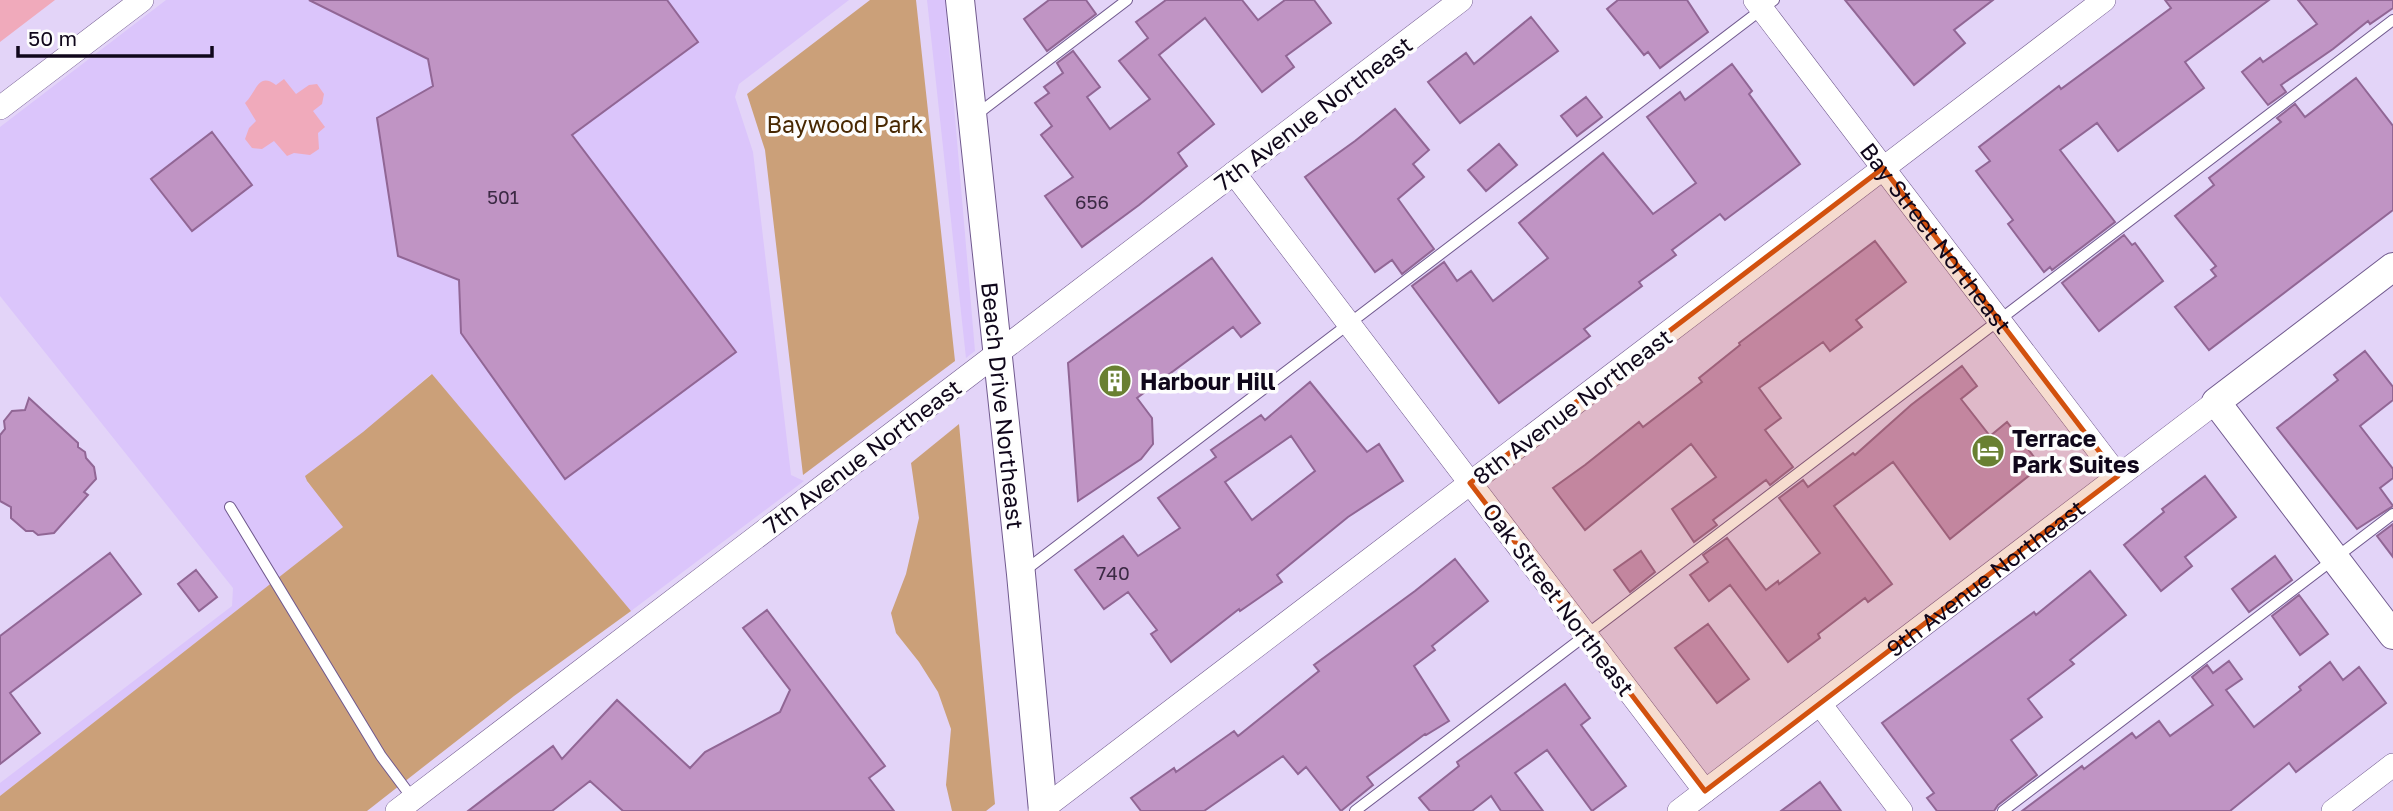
<svg xmlns="http://www.w3.org/2000/svg" width="2393" height="811" font-family="'Golos Text',sans-serif">
  <style>
    .built { fill: #dbc5fb }
    .green { fill: #cba079 }
    .water { fill: #f0aabb }
    .building { fill: #c094c4; stroke: #916695; stroke-width: 2; fill-rule: evenodd }
    .lines { fill: none; stroke-linecap: round; stroke-linejoin: round }
    .service-casing { stroke: #70598e; stroke-width: 12 }
    .minor-casing { stroke: #70598e; stroke-width: 24 }
    .tertiary-casing { stroke: #70598e; stroke-width: 30 }
    .service { stroke: #fff; stroke-width: 10 }
    .minor { stroke: #fff; stroke-width: 23 }
    .tertiary { stroke: #fff; stroke-width: 28 }
    .marked { fill: #d2510e; fill-opacity: 0.2; stroke: #d2510e; stroke-width: 5; stroke-linejoin: round }
    .labels { text-anchor: middle; dominant-baseline: central; stroke-width: 7; stroke-linejoin: round; paint-order: stroke }
    .number-label { font-size: 19px; fill: #3c2a45 }
    .street-label { font-size: 23px; fill: #10071b; stroke: #fdfdfd }
    .park-label { font-size: 23px; fill: #482802; stroke: #fdfdfd }
    .poi-label { font-size: 23px; font-weight: bold; fill: #10071b; stroke: #fdfdfd; text-anchor: start }
  </style>
  <rect width="100%" height="100%" fill="#e3d4f8"/>
  <!-- built -->
  <path class="built" d="M166,0H849L739,84L735,97L753,152L791,475L804,481L631,611L431,374L307,482L347,524L0,796V783L232,606L233,588L0,296V127Z
    M927,0H945L975,351L966,358Z"/>
  <!-- green -->
  <path class="green" d="M870,0H916L955,361L803,475L765,150L747,94Z
    M432,374L631,611L514,696L367,811H0V796L343,527L307,481L305,476L363,432Z
    M959,424L995,804L986,811H952L946,785L951,729L938,692L919,662L896,633L891,613L906,574L919,518L911,463Z"/>
  <!-- water -->
  <path class="water" d="M0,0H55L0,42Z
    M284,79L296,94L309,85L317,84L324,94L322,104L313,111L325,127L318,133L319,149L310,155L294,153L287,156L274,141L262,149L252,148L245,139L249,128L256,121L245,103C256,93 258,71 276,85Z"/>
  <!-- building -->
  <path class="building" d="M309,0H667L698,42L572,135L736,352L565,479L461,333L459,280L398,256L377,118L433,86L428,59Z
    M1049,0H1086L1096,14L1047,51L1024,19Z
    M1166,0H1242L1258,20L1285,0H1314L1331,23L1286,56L1294,67L1262,92L1205,18L1159,55L1214,124L1178,153L1187,166L1139,205L1082,247L1045,196L1073,177L1041,135L1052,126L1035,103L1049,93L1044,87L1063,73L1057,63L1073,51L1100,87L1087,97L1110,129L1150,99L1119,61L1148,38L1136,22Z
    M1618,0H1687L1708,32L1660,68L1648,52L1644,55L1607,9Z
    M1845,0H1993L1954,30L1965,43L1914,85Z
    M2165,0H2269L2185,62L2204,88L2118,151L2097,123L2060,150L2115,222L2052,270L2050,267L2044,272L2008,224L2013,220L1976,171L1990,161L1979,147L2059,86L2061,89L2171,8Z
    M2298,0H2393V8L2370,24L2368,21L2333,49L2281,85L2286,92L2268,105L2242,72L2260,58L2263,62L2317,24Z
    M1531,17L1558,51L1460,123L1428,82L1466,53L1474,64Z
    M1732,64L1752,91L1749,94L1800,164L1725,220L1720,214L1672,250L1676,255L1639,282L1642,286L1584,329L1590,336L1499,403L1412,286L1444,262L1457,281L1471,271L1493,301L1548,258L1519,223L1603,153L1653,214L1696,183L1647,117L1680,92L1685,100Z
    M2356,78L2393,126V210L2209,350L2175,307L2216,276L2211,270L2216,266L2175,216L2214,185L2209,178L2281,122L2277,118L2295,104L2305,117Z
    M1586,97L1602,117L1577,136L1561,116Z
    M1395,109L1429,150L1413,164L1424,177L1398,199L1434,249L1402,274L1392,260L1375,272L1305,177L1355,141Z
    M212,132L252,185L192,231L151,179Z
    M1499,144L1517,165L1486,191L1468,170Z
    M2124,235L2132,245L2135,243L2163,281L2099,331L2062,283Z
    M1875,241L1906,282L1856,320L1862,327L1830,351L1823,342L1759,388L1781,418L1765,430L1793,467L1770,485L1766,480L1713,520L1717,525L1694,542L1672,509L1716,477L1691,444L1585,530L1553,488L1585,465L1639,422L1643,427L1702,382L1699,378L1740,345L1739,343Z
    M1212,258L1260,323L1241,337L1233,327L1137,398L1152,418L1153,444L1141,459L1078,501L1068,363Z
    M2365,351L2393,387V400L2360,426L2393,469V478L2380,488L2393,506L2357,529L2277,428L2338,380L2334,375Z
    M1962,366L1977,386L1961,399L1990,436L2007,422L2041,466L1950,539L1893,462L1834,506L1892,584L1868,602L1865,598L1818,634L1820,638L1788,662L1730,585L1709,601L1690,575L1708,562L1703,555L1727,538L1766,590L1778,581L1779,584L1820,553L1779,498L1803,480L1808,487L1853,453L1855,455L1911,405Z
    M1310,382L1367,452L1379,444L1403,481L1348,517L1277,575L1282,582L1240,611L1239,609L1171,662L1151,634L1157,630L1128,592L1104,609L1075,570L1123,536L1138,556L1180,528L1158,498L1216,457L1211,450L1261,415L1265,420ZM1291,436L1315,471L1252,520L1225,482Z
    M29,398L78,443V447L85,452L86,458L94,467L96,479L84,492L88,495L54,533L38,535L33,531H26L11,518V507L0,501V435L5,429L4,421L12,411L25,410Z
    M2205,476L2236,517L2185,557L2192,566L2161,591L2124,545L2164,512L2162,509Z
    M2393,524V557L2377,536Z
    M1641,551L1655,572L1630,592L1614,570Z
    M110,553L141,594L10,693L40,733L0,764V636Z
    M2275,556L2292,580L2249,612L2232,589Z
    M1455,559L1488,601L1432,646L1435,650L1414,666L1449,721L1426,735L1425,734L1367,777L1373,785L1341,811L1306,767L1298,774L1283,756L1204,811H1141L1131,798L1174,768L1176,772L1234,731L1238,736L1319,671L1314,665L1415,591Z
    M196,570L217,597L199,611L178,584Z
    M2090,571L2126,615L2070,660L2074,664L2028,699L2042,717L2011,740L2037,775L1998,805L1994,811H1937L1927,798L1934,793L1882,723L2034,612L2036,615Z
    M2299,595L2328,634L2300,655L2272,616Z
    M767,610L885,766L869,778L894,811H623L590,781L552,811H468L553,746L562,759L617,700L690,768L705,752L780,712L790,690L743,628Z
    M1708,624L1749,679L1717,703L1675,648Z
    M2229,661L2242,679L2226,690L2254,727L2301,690L2299,687L2330,662L2343,680L2359,667L2386,703L2296,772L2289,763L2230,811H2022L2082,766L2084,769L2132,733L2136,738L2159,721L2170,736L2213,705L2192,677L2207,665L2213,673Z
    M1565,684L1590,718L1581,725L1626,786L1592,811L1547,750L1515,773L1543,811H1501L1491,796L1472,811H1430L1419,798L1459,766L1457,762Z
    M1820,782L1841,811H1781Z"/>
  <g class="lines">
    <defs>
      <path id="service" d="M976,115L1127,0
        M230,507L381,756L413,799
        M1023,572L1774,0
        M1355,811L2393,20
        M2003,811L2393,514"/>
      <g id="minor">
        <path id="s1" d="M1755,0L2118,476"/>
        <path d="M0,108L142,0"/>
        <path d="M1234,173L1705,791"/>
        <path d="M1820,704L1901,811"/>
        <path d="M397,811L1461,0"/>
        <path d="M1040,811L2104,0"/>
        <path id="s2" d="M1679,811L2216,402"/>
        <path d="M2333,811L2393,765"/>
      </g>
      <g id="tertiary">
        <path id="s3" d="M960,0L1021,574L1043,811"/>
        <path d="M2393,267L2216,402L2393,635"/>
      </g>
    </defs>
    <!-- service casing -->
    <use href="#service" class="service-casing"/>
    <!-- minor casing -->
    <use href="#minor" class="minor-casing"/>
    <!-- tertiary casing -->
    <use href="#tertiary" class="tertiary-casing"/>
    <!-- service -->
    <use href="#service" class="service"/>
    <!-- minor -->
    <use href="#minor" class="minor"/>
    <!-- tertiary -->
    <use href="#tertiary" class="tertiary"/>
  </g>
  <!-- marked area -->
  <path class="marked" d="M1883,168L2118,476L1705,791L1470,483Z"/>
  <!-- icons -->
  <defs>
    <symbol id="building-disc" viewBox="-11 -11 22 22"><circle r="9.5" fill="#698032" stroke="#fdfdfd"/><path d="M-4-6H4V6H1V3H-1V6H-4ZM-2.5-4.3h1.7v1.8h-1.7ZM.8-4.3h1.7v1.8H.8ZM-2.5-1h1.7V.8h-1.7ZM.8-1h1.7V.8H.8Z" fill="#fff"/></symbol>
    <symbol id="hotel-disc" viewBox="-11 -11 22 22"><circle r="9.5" fill="#698032" stroke="#fdfdfd"/><path d="M-6-4.5h1.5V1H6V5H4.5V3h-9V5H-6ZM-4 0a1.8 1.8 0 1 1 3.6 0ZM.5 0V-2.5h3Q6-2.5 6 0Z" fill="#fff"/></symbol>
  </defs>
  <g fill-rule="evenodd">
    <use href="#building-disc" x="1096" y="362" width="38" height="38"/>
    <use href="#hotel-disc" x="1969" y="432" width="38" height="38"/>
  </g>
  <g class="labels">
    <!-- number labels -->
    <g class="number-label">
      <text x="503" y="196">501</text>
      <text x="1092" y="201">656</text>
      <text x="1113" y="572">740</text>
    </g>
    <!-- street labels -->
    <g class="street-label">
      <text transform="translate(1313 113) rotate(-37)">7th Avenue Northeast</text>
      <text stroke="none"><textPath href="#s1" startOffset="299">Bay Street Northeast</textPath></text>
      <text stroke="none"><textPath href="#s3" startOffset="408">Beach Drive Northeast</textPath></text>
      <text transform="translate(1572 406) rotate(-37)">8th Avenue Northeast</text>
      <text transform="translate(862 456) rotate(-37)">7th Avenue Northeast</text>
      <text stroke="none"><textPath href="#s2" startOffset="385">9th Avenue Northeast</textPath></text>
      <text transform="translate(1559 599) rotate(53)">Oak Street Northeast</text>
    </g>
    <!-- park labels -->
    <g class="park-label">
      <text x="845" y="124">Baywood Park</text>
    </g>
    <!-- poi labels -->
    <g class="poi-label">
      <text x="1140" y="381">Harbour Hill</text>
      <text x="2012" y="438">Terrace<tspan x="2012" dy="26">Park Suites</tspan></text>
    </g>
  </g>
  <!-- scale -->
  <path d="M18 46v10h194v-10" fill="none" stroke="#10071b" stroke-width="3.5"/>
  <text x="28" y="46" font-size="21" fill="#10071b" stroke="#fdfdfd" stroke-width="5" paint-order="stroke">50 m</text>
</svg>
